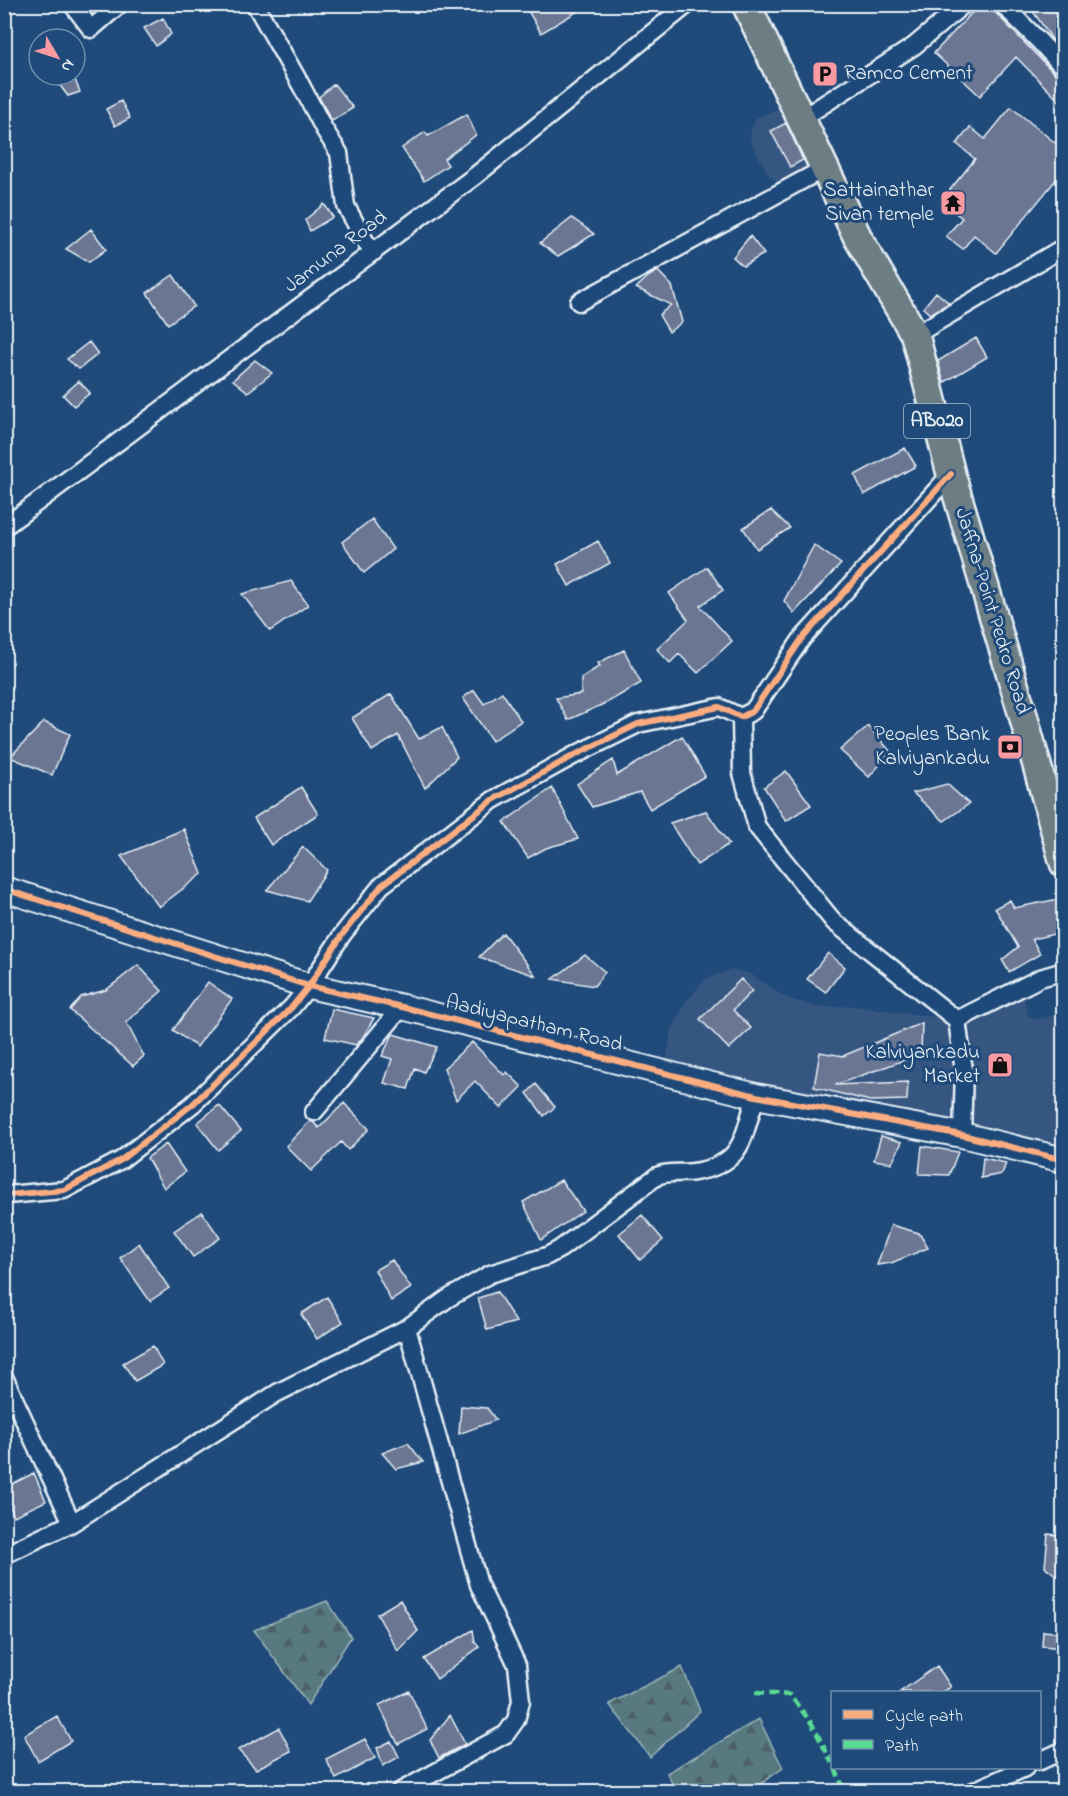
<svg xmlns="http://www.w3.org/2000/svg" width="1068" height="1796" font-family="'Indie Flower',sans-serif">
  <style>
    .built { fill: #365781 }
    .forest { fill: url(#forest-firs); stroke: #9fb6bc; stroke-width: 1.5 }
    .building { fill: #6b7692; stroke: #e8f1f8; stroke-width: 1.5 }
    .lines { fill: none; stroke-linecap: round; stroke-linejoin: round }
    .street-casing { stroke: #e8f1f8; stroke-width: 21 }
    .secondary-casing { stroke: #e8f1f8; stroke-width: 28 }
    .primary-casing { stroke: #e8f1f8; stroke-width: 32 }
    .street { stroke: #1f4a7a; stroke-width: 16 }
    .secondary { stroke: #1f4a7a; stroke-width: 24 }
    .primary { stroke: #6c7e84; stroke-width: 27 }
    .quiet { stroke: #5adb95; stroke-width: 4.5; stroke-dasharray: 9 4.5; stroke-linecap: butt }
    .cycleway-casing { stroke: #1f4a7a; stroke-width: 10 }
    .cycleway { stroke: #ffac80; stroke-width: 6 }
    .labels { text-anchor: middle; dominant-baseline: central; stroke-width: 6; stroke-linejoin: round; paint-order: stroke }
    .shield { fill: #1f4a7a; stroke: #acbfd2; stroke-width: 1.5 }
    .shield-label { font-size: 20px; font-weight: bold; fill: #e8f1f8 }
    .poi-label { font-size: 21px; fill: #e8f1f8; stroke: #1f4a7a; text-anchor: end }
    .street-label { font-size: 21px; fill: #e8f1f8; stroke: #1f4a7a }
  </style>
  <defs>
    <pattern id="forest-firs" width="22" height="20" patternUnits="userSpaceOnUse" patternTransform="scale(1.5)"><rect width="22" height="20" fill="#567a80"/><path d="M5 1l3.5 6h-7zM16 11l3.5 6h-7z" fill="#4e6165"/></pattern>
  </defs>
  <rect width="100%" height="100%" fill="#1f4a7a"/>
  <filter id="ink" filterUnits="userSpaceOnUse"><feTurbulence type="fractalNoise" baseFrequency=".0167" numOctaves="2"/><feDisplacementMap in="SourceGraphic" scale="12" xChannelSelector="R" yChannelSelector="G"/><feConvolveMatrix kernelMatrix="1 2 1 2 8 2 1 2 1" color-interpolation-filters="sRGB"/></filter>
  <g filter="url(#ink)">
    <!-- built -->
    <path class="built" d="M793,102L825,168L777,182L769,176L750,141L751,130L756,118Z
      M730,970L749,973L786,998L819,1007L854,1006L957,1020L1022,987L1028,1016L1039,1019L1063,1014V1160L664,1074L671,1031L686,1002L707,978Z"/>
    <!-- forest -->
    <path class="forest" d="M327,1601L351,1637L308,1705L254,1630Z
      M682,1667L700,1711L650,1757L609,1704Z
      M759,1719L783,1768L751,1791H676L667,1773Z"/>
    <!-- building -->
    <path class="building" d="M524,4H590L541,33Z
      M980,4H987L1056,75L1064,78V106L1016,57L980,96L934,53Z
      M1028,4H1059L1064,11V52L1054,42Z
      M163,18L171,34L156,46L144,28Z
      M52,75H73L80,92L68,96Z
      M334,84L353,108L332,121L319,97Z
      M121,101L130,118L115,126L106,109Z
      M1011,107L1064,150V170L996,253L974,235L963,249L946,236L962,218L941,201L975,159L957,144L970,127L985,139Z
      M467,114L476,135L444,159L448,165L424,181L402,148L425,132L428,136Z
      M786,123L803,160L790,167L771,131Z
      M324,204L333,217L310,231L305,220Z
      M572,218L594,234L558,256L540,243Z
      M91,229L106,249L89,262L66,249Z
      M750,236L764,254L743,266L733,257Z
      M658,271L672,286L682,322L669,332L659,315L671,305L636,288L649,276Z
      M173,275L194,306L168,324L147,293Z
      M936,292L949,303L930,314L923,308Z
      M976,338L987,357L945,382L942,376L938,361Z
      M89,342L98,354L79,369L67,359Z
      M255,360L272,373L248,392L233,380Z
      M79,381L90,393L74,406L63,395Z
      M905,448L916,466L864,495L855,475Z
      M771,510L790,528L757,549L743,528Z
      M372,519L393,549L364,573L342,542Z
      M598,541L610,563L569,586L557,564Z
      M814,545L841,564L794,613L784,601Z
      M707,567L723,590L700,606L732,641L698,673L679,654L670,663L657,649L688,620L669,593Z
      M291,581L308,605L270,631L242,594Z
      M624,650L641,683L608,702L568,720L556,698L581,694V678L600,666L598,663Z
      M474,690L484,704L502,692L521,721L492,741L463,698Z
      M391,694L419,739L442,727L457,757L425,788L398,735L372,751L352,718Z
      M44,722L70,734L52,775L10,757Z
      M868,726L891,752L869,777L840,750Z
      M682,736L705,776L650,809L640,792L592,807L577,784L613,760L617,775Z
      M786,771L811,805L786,821L764,787Z
      M947,784L969,804L944,821L913,793Z
      M301,787L318,814L271,845L254,818Z
      M552,788L578,839L546,848L528,858L504,822Z
      M706,811L729,844L697,865L670,823Z
      M184,829L202,874L159,907L121,856Z
      M303,847L327,870L307,901L267,890Z
      M1064,898V932L1032,939L1040,954L1009,972L1002,960L1018,947L995,908L1010,900L1014,908Z
      M503,933L536,976L479,957Z
      M828,953L845,967L826,992L807,979Z
      M585,955L605,972L594,986L553,979Z
      M138,965L162,991L126,1022L144,1056L133,1066L70,1010L81,997L106,990Z
      M741,979L752,991L733,1010L751,1028L729,1049L700,1019Z
      M208,982L232,999L197,1047L173,1030Z
      M332,1009L374,1018L363,1037L356,1045L325,1038Z
      M922,1023L921,1054L835,1085L908,1082L907,1100L870,1101L814,1087L820,1052L843,1056Z
      M393,1034L437,1047L424,1072L415,1068L408,1089L384,1083L392,1059L382,1056Z
      M472,1042L504,1075L507,1072L522,1087L501,1108L475,1081L456,1100L444,1068Z
      M536,1084L555,1107L544,1116L527,1093Z
      M344,1103L369,1129L348,1150L341,1142L311,1171L286,1146L310,1121L313,1122L319,1128Z
      M219,1105L241,1131L218,1150L197,1123Z
      M881,1136L902,1142L892,1163L874,1160Z
      M166,1144L185,1172L164,1188L147,1158Z
      M922,1146L958,1152L949,1175L919,1174Z
      M983,1158L1006,1163L1002,1174L981,1178Z
      M561,1180L583,1211L541,1240L523,1202Z
      M202,1212L220,1238L193,1257L174,1231Z
      M642,1215L663,1240L640,1260L619,1234Z
      M891,1225L919,1233L928,1248L891,1263L877,1265Z
      M139,1243L169,1288L150,1301L120,1258Z
      M392,1260L411,1288L391,1301L375,1270Z
      M497,1292L516,1322L487,1330L478,1298Z
      M327,1297L343,1322L317,1339L301,1314Z
      M153,1346L163,1365L135,1381L123,1363Z
      M461,1406L487,1408L496,1420L459,1434Z
      M408,1443L423,1462L396,1469L382,1453Z
      M34,1473L46,1501L14,1516L4,1492V1488Z
      M1048,1534L1064,1536V1581L1045,1567Z
      M400,1600L418,1631L398,1651L377,1614Z
      M473,1630L475,1642L479,1647L437,1679L424,1659Z
      M1043,1631L1064,1633V1648L1042,1646Z
      M937,1666L951,1687L943,1692H900Z
      M409,1691L427,1729L398,1744L379,1705Z
      M450,1715L465,1744L439,1758L430,1740Z
      M57,1716L71,1741L38,1761L24,1735Z
      M279,1728L291,1751L256,1769L238,1750Z
      M365,1739L375,1758L336,1779L326,1759Z
      M391,1741L399,1757L383,1766L377,1748Z"/>
    <g class="lines">
      <defs>
        <path id="street" d="M72,4L91,29L120,4
          M255,4L302,87L324,129L339,153L346,206L365,241L374,252
          M1002,4L1040,42L1064,68
          M801,119L914,46L964,4
          M579,302L825,168
          M915,335L1064,247
          M4,527L475,176L688,4
          M741,717L742,773L757,827L834,922L957,1020L964,1071L962,1135
          M957,1020L1040,978L1064,971
          M314,1112L402,1007
          M7,1195L64,1190L121,1160L193,1104L292,1007L309,986L342,935L381,886L493,800L573,756L638,724L719,707L741,717L753,711L801,640L951,474
          M4,1377L72,1523
          M4,1555L72,1523L277,1393L407,1328L447,1299L490,1274L547,1256L560,1249L657,1176C668,1171 681,1174 694,1172C744,1164 742,1139 756,1096
          M1040,1761L1064,1750
          M399,1792L506,1734L516,1720L521,1701L517,1665L479,1585L407,1328
          M971,1792L1025,1768"/>
        <path id="secondary" d="M4,889L309,986L402,1007L756,1096L962,1135L1064,1160"/>
        <path id="primary" d="M746,4L858,238L915,335L951,474L1023,715L1064,863"/>
      </defs>
      <!-- street casing -->
      <use href="#street" class="street-casing"/>
      <!-- secondary casing -->
      <use href="#secondary" class="secondary-casing"/>
      <!-- primary casing -->
      <use href="#primary" class="primary-casing"/>
      <!-- street -->
      <use href="#street" class="street"/>
      <!-- secondary -->
      <use href="#secondary" class="secondary"/>
      <!-- primary -->
      <use href="#primary" class="primary"/>
      <!-- quiet -->
      <path class="quiet" d="M755,1693L790,1695L812,1724L832,1763
        M835,1768L845,1792"/>
      <defs>
        <path id="cycleway" d="M4,889L309,986L402,1007L756,1096L962,1135L1064,1160
          M7,1195L64,1190L121,1160L193,1104L292,1007L309,986L342,935L381,886L493,800L573,756L638,724L719,707L741,717L753,711L801,640L951,474"/>
      </defs>
      <!-- cycleway casing -->
      <use href="#cycleway" class="cycleway-casing"/>
      <!-- cycleway -->
      <use href="#cycleway" class="cycleway"/>
    </g>
  </g>
  <!-- icons -->
  <defs>
    <symbol id="parking-square" viewBox="-11 -11 22 22"><rect x="-9" y="-9" width="18" height="18" rx="4" fill="#ff9aa2" stroke="#1f4a7a"/><path d="M-3.5-5.5H1a3.5 3.5 0 0 1 0 7H-1V5.5H-3.5ZM-1-3.4V-.6H.8a1.4 1.4 0 0 0 0-2.8Z" fill="#111"/></symbol>
    <symbol id="temple-square" viewBox="-11 -11 22 22"><rect x="-9" y="-9" width="18" height="18" rx="4" fill="#ff9aa2" stroke="#1f4a7a"/><path d="M0-6L5-2H3V0L6.5 2.5H4V6H1.5V3h-3V6H-4V2.5H-6.5L-3 0V-2H-5Z" fill="#111"/></symbol>
    <symbol id="bank-square" viewBox="-11 -11 22 22"><rect x="-9" y="-9" width="18" height="18" rx="4" fill="#ff9aa2" stroke="#1f4a7a"/><path d="M-6-4H6V4H-6ZM0-2.3a2.3 2.3 0 1 0 0 4.6a2.3 2.3 0 1 0 0-4.6Z" fill="#111"/></symbol>
    <symbol id="shop-square" viewBox="-11 -11 22 22"><rect x="-9" y="-9" width="18" height="18" rx="4" fill="#ff9aa2" stroke="#1f4a7a"/><path d="M-5-2.5h2.3a2.7 3.5 0 0 1 5.4 0H5L5.5 6h-11ZM-1.5-2.5h3a1.5 2.3 0 0 0-3 0Z" fill="#111"/></symbol>
  </defs>
  <g fill-rule="evenodd">
    <use href="#parking-square" x="810" y="59" width="30" height="30"/>
    <use href="#temple-square" x="938" y="188" width="30" height="30"/>
    <use href="#bank-square" x="995" y="732" width="30" height="30"/>
    <use href="#shop-square" x="985" y="1050" width="30" height="30"/>
  </g>
  <g class="labels">
    <!-- shield labels -->
    <rect class="shield" x="904" y="404" width="66" height="34" rx="4.5"/>
    <g class="shield-label">
      <text x="937" y="421">AB020</text>
    </g>
    <!-- poi labels -->
    <g class="poi-label">
      <text x="844" y="74" text-anchor="start">Ramco Cement</text>
      <text x="934" y="191">Sattainathar<tspan x="934" dy="24">Sivan temple</tspan></text>
      <text x="990" y="735">Peoples Bank<tspan x="990" dy="24">Kalviyankadu</tspan></text>
      <text x="980" y="1053">Kalviyankadu<tspan x="980" dy="24">Market</tspan></text>
    </g>
    <!-- street labels -->
    <g class="street-label">
      <text transform="translate(336 252) rotate(-37)">Jamuna Road</text>
      <text transform="translate(992 611) rotate(73)">Jaffna-Point Pedro Road</text>
      <text transform="translate(534 1024) rotate(14)">Aadiyapatham Road</text>
    </g>
  </g>
  <!-- margin -->
  <rect width="1068" height="1796" fill="none" stroke="#1f4a7a" stroke-width="24"/>
  <rect x="12" y="12" width="1044" height="1772" fill="none" stroke="#e8f1f8" stroke-width="2" filter="url(#ink)"/>
  <!-- legend -->
  <rect x="831" y="1691" width="210" height="78" fill="#1f4a7a" stroke="#6f8dac" stroke-width="1.5"/>
  <rect x="843" y="1710" width="30" height="9" fill="#ffac80" stroke="#6f8dac" stroke-width="1.5"/>
  <text x="885" y="1721" font-size="18" fill="#e8f1f8">Cycle path</text>
  <rect x="843" y="1740" width="30" height="9" fill="#5adb95" stroke="#6f8dac" stroke-width="1.5"/>
  <text x="885" y="1751" font-size="18" fill="#e8f1f8">Path</text>
  <!-- north arrow -->
  <g transform="translate(57 57) rotate(129)"><circle r="28" fill="#1f4a7a" stroke="#6f8dac" stroke-width="1.5"/>
  <path d="M0-4.5L10 22L0 15L-10 22Z" fill="#ff9aa2"/>
  <text y="-9" font-size="16" font-weight="bold" text-anchor="middle" fill="#e8f1f8">N</text>
  </g>
</svg>
